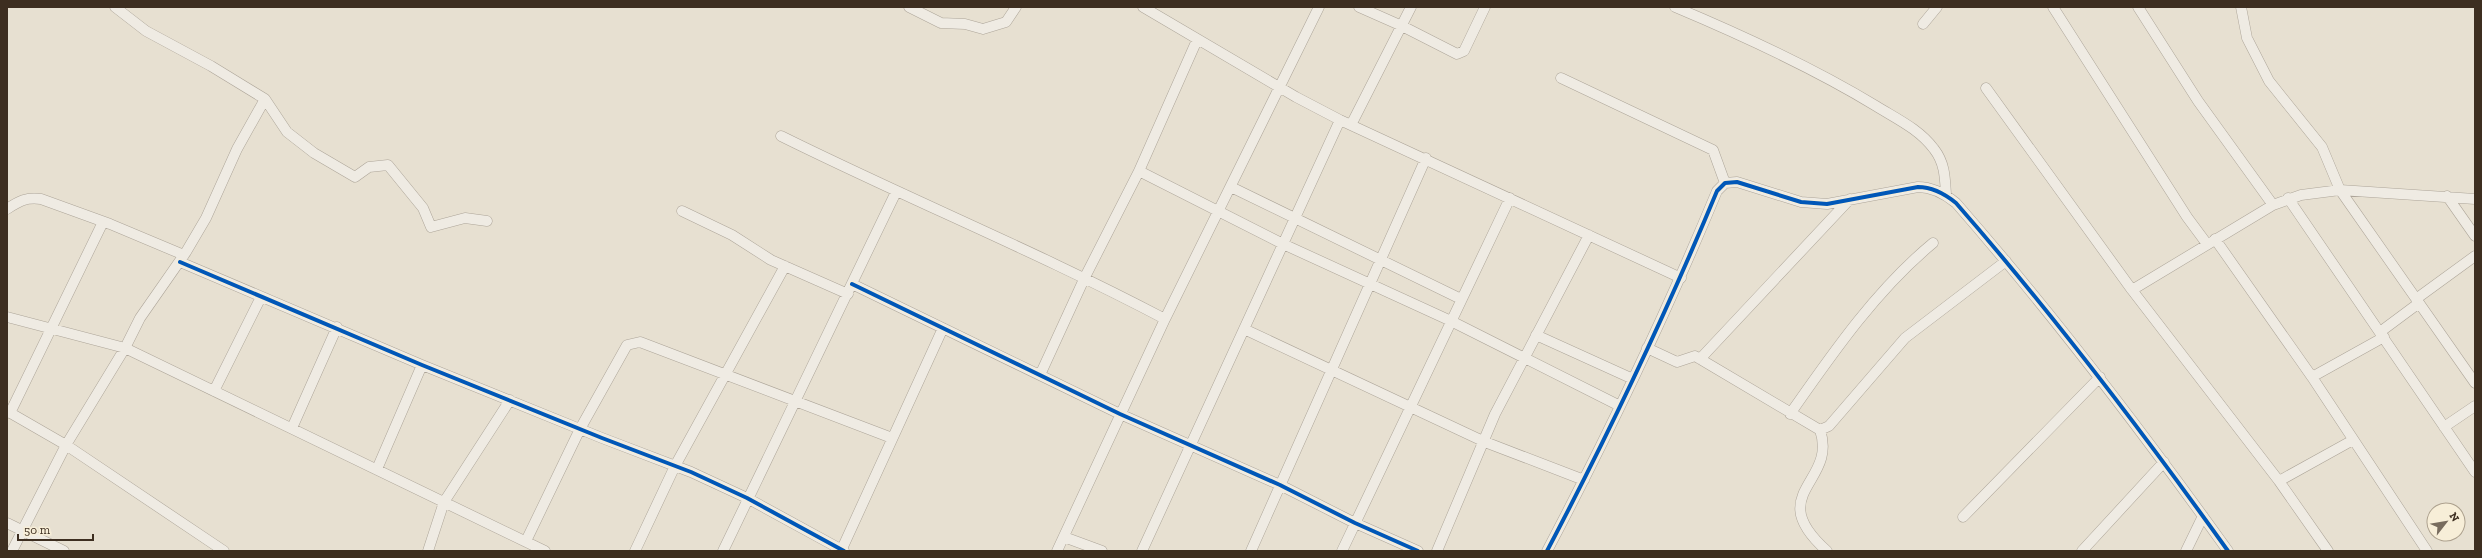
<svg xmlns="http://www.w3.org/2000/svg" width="2482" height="558" font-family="'Zilla Slab',serif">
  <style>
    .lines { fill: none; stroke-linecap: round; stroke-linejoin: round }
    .street-casing { stroke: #ada599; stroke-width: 11 }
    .street { stroke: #efebe3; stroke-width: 10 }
    .cycleway-casing { stroke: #f7eed8; stroke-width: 6 }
    .cycleway { stroke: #0057b8; stroke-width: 4 }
  </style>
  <rect width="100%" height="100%" fill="#e7e0d1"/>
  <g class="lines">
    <defs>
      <path id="street" d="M115,7L146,31L211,66L265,99L287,132L314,153L355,177L369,167L388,165L423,208L431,227L465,218L487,221
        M909,7L941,23L965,24L983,29L1006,22L1016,7
        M1143,7L1296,97L1340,120L1681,278
        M1359,7L1402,26L1457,54L1464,51L1485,7
        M1675,7C1744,36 1812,67 1876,106C1897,119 1919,129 1934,149C1945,163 1945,178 1946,195
        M2053,7L2187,217L2207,244
        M2138,7L2198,101L2273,205
        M2241,7L2247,38L2269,81L2322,147L2340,190L2475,383
        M1923,24L1937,7
        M1561,78L1713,150L1725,183
        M1986,88L2132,290L2279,481L2328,551
        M1351,125L1411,7
        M781,136C908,199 1040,253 1165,319
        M1139,171L1283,244L1451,321L1620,406
        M1231,187L1461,299
        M2447,196L2475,236
        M2288,198L2475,472
        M7,209C19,201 26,197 41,199L110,224L184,255
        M682,211L732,235L771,260L848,294
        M2215,239L2312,377L2427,551
        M180,262L422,365L602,438L691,472L747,498L844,551
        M852,284L1120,414L1280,485L1355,523L1418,551
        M2132,290L2273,205L2301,195L2340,190L2475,199
        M2416,299L2475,256
        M7,317L125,348L140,318L186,252L206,218L237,149L265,99
        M1244,329L1485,442L1584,480
        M2380,332L2419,303
        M1536,335L1633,379
        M1647,348L1677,362L1695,356L1820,430C1838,483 1762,493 1827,551
        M1700,359L1850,199
        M1040,375L1085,277L1139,171L1197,40
        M2312,377L2384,337
        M214,391L261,297
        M7,411L66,445L224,551
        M10,413L103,222
        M1790,414C1832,354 1876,290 1933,243
        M2444,427L2475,406
        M292,428L337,327
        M1820,430L1829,426L1905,338L2006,261
        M377,469L422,365
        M2279,481L2353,440
        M1963,517L2100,377
        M7,523L64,551
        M1064,537L1102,551
        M526,541L580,429L627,345L640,342L892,438
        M12,551L66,445L125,348L545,551
        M428,551L444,502L510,400
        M635,551L675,466L785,266
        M723,551L896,192
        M841,551L943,328
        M1057,551L1165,319L1319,7
        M1142,551L1340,120
        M1251,551L1426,158
        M1342,551L1510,198
        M1437,551L1495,414L1589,235
        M1547,551C1609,433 1666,314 1717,191L1725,183L1737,182L1801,202L1827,204L1918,187C1933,187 1945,194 1956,203C2053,314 2142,431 2228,551
        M2082,551L2164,462
        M2186,551L2203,516"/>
    </defs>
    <!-- street casing -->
    <use href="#street" class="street-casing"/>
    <!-- street -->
    <use href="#street" class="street"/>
    <defs>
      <path id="cycleway" d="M180,262L422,365L602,438L691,472L747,498L844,551
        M852,284L1120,414L1280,485L1355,523L1418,551
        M1547,551C1609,433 1666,314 1717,191L1725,183L1737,182L1801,202L1827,204L1918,187C1933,187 1945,194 1956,203C2053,314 2142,431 2228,551"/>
    </defs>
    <!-- cycleway casing -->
    <use href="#cycleway" class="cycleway-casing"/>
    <!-- cycleway -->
    <use href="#cycleway" class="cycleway"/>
  </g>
  <!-- border -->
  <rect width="2482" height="558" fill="none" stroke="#3d2e20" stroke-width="16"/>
  <!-- north arrow -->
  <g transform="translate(2446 522) rotate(59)"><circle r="19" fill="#f7eed8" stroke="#ada18e"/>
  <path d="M0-3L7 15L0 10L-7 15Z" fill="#786c5e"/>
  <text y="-6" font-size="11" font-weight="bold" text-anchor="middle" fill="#3d2e20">N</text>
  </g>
  <!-- scale -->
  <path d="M18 534v6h75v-6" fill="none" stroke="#3d2e20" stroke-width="2"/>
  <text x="24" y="534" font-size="12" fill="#3d2e20" stroke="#f7eed8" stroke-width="3" paint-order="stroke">50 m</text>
</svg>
